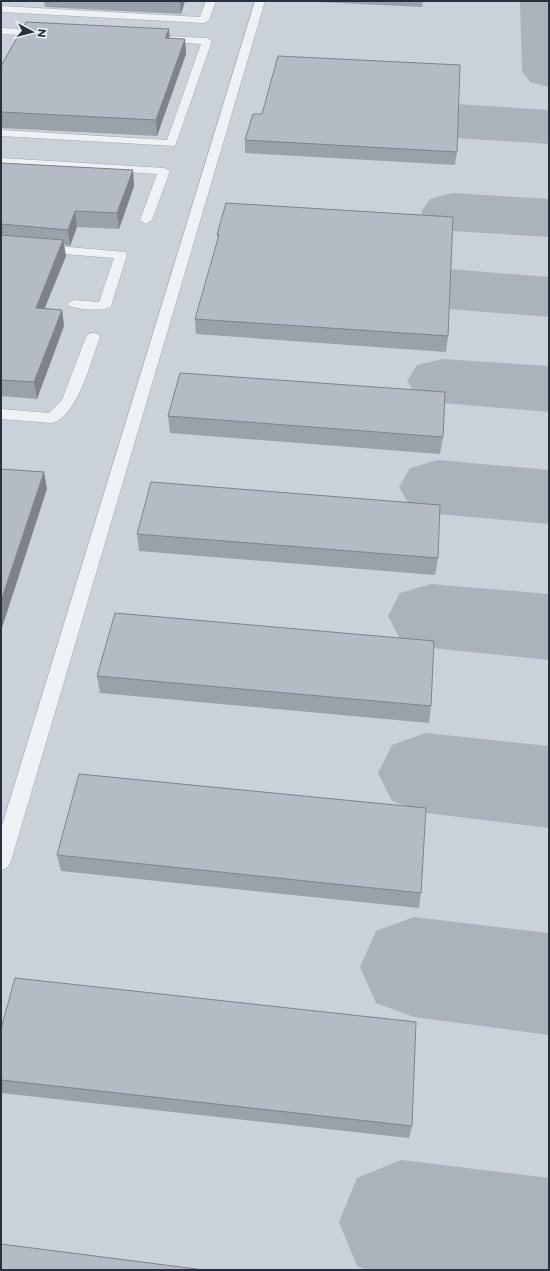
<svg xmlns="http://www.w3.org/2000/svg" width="550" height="1271" font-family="Montserrat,sans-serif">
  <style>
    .built { fill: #cbd1d9 }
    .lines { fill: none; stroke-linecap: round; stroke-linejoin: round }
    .taxiway { fill: #aab2bc; fill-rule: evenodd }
    .service-casing { stroke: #a2a9b1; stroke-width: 1 }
    .service { fill: #eff2f5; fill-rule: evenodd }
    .wall { fill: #9ba1a9 }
    .shaded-wall { fill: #7e8389 }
    .building { fill: #b4bbc4; stroke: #7e8389 }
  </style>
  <rect width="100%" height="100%" fill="#dde2e7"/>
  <!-- built -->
  <path class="built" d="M1,1H549V1270H1Z"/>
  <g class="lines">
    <!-- taxiway -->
    <path class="taxiway" d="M520,1H549V87L530,82L522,71Z
      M456,104L549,110V144L456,138L436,133L428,121L436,109Z
      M452,193L549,199V237L452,231L430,225L421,212L430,199Z
      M448,269L549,277V317L448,309L424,303L415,289L424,275Z
      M443,359L549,366V412L443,403L417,397L407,381L417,365Z
      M438,460L549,470V524L438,514L410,506L399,487L410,468Z
      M431,584L549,594V660L431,648L400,639L388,616L400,593Z
      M426,733L549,746V828L426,813L392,801L378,773L392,745Z
      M414,917L549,933V1035L414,1017L376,1003L360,967L376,931Z
      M401,1160L549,1178V1270H367L357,1266L339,1222L357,1178Z"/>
    <defs>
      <path id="service" d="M206,1H216L209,20L204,23L1,12V6L200,17Z
        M255,1H265L11,861L8,867L1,870V829Z
        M1,28L43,30L48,33L43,36L1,34Z
        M163,36L207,38L212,41L175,146L1,136V130L167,140L201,44L159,41L158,39L159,37Z
        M1,158L164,168L170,171L152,220L146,224L140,220L157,174L1,164Z
        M1,241L125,252L127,255L111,306C106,312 72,310 67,304L74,300L99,302L114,258L1,249Z
        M93,333L98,334L100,337C91,360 78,416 52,423L1,419V409L49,413L62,400L86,337L88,334Z"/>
    </defs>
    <!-- service casing -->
    <use href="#service" class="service-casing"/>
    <!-- service -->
    <use href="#service" class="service"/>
  </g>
  <!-- wall -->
  <path class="wall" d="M44,1H185L181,14L45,7Z
    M319,1H423L422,7L319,2Z
    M169,38L185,39L186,54L157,136L1,128V66Z
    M262,114L457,152L455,165L245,153V140Z
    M1,163L133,170L134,186L119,229L77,227L70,246L64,245L66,256L45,308L62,310L64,326L37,399L1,396Z
    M226,203L448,336L446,352L196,334L195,319L218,240L217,235Z
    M168,416L443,437L440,454L170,433Z
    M137,534L438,558L435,575L139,551Z
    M97,676L431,706L429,723L100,693Z
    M57,855L421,893L419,908L61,871Z
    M1,1029L412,1126L409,1138L1,1093Z"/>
  <!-- shaded-wall -->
  <path class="shaded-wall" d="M180,1H185L181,14L180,2Z
    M169,29L170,44L165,38Z
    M185,39L186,54L157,136L156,120Z
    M133,170L134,186L119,229L117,213Z
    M75,211L77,227L70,246L68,230Z
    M63,240L66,256L38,324L36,308Z
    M62,310L64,326L37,399L34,382Z
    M44,472L47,489L1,631V601Z"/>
  <!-- building -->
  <path class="building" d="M166,1H180V2Z
    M26,22L169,29L165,38L185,39L156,120L1,112V66Z
    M278,56L460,65L457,152L245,140L253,114H262Z
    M1,163L133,170L117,213L75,211L68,230L1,224Z
    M226,203L453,217L448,336L195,319L219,235H217Z
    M1,235L63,240L36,308L62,310L34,382L1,380Z
    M180,373L445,392L443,437L168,416Z
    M1,469L44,472L1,601Z
    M151,482L440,505L438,558L137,534Z
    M115,613L434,641L431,706L97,676Z
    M79,774L426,808L421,893L57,855Z
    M15,978L416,1022L412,1126L1,1080V1029Z
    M1,1244L204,1270H1Z"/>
  <!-- border -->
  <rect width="550" height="1271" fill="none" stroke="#26313d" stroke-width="4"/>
  <!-- north arrow -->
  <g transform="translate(32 32) rotate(97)" stroke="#ecf0f5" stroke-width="3" paint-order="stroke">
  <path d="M0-3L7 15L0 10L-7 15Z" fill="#26313d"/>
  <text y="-6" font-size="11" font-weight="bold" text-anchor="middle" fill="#26313d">N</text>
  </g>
</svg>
